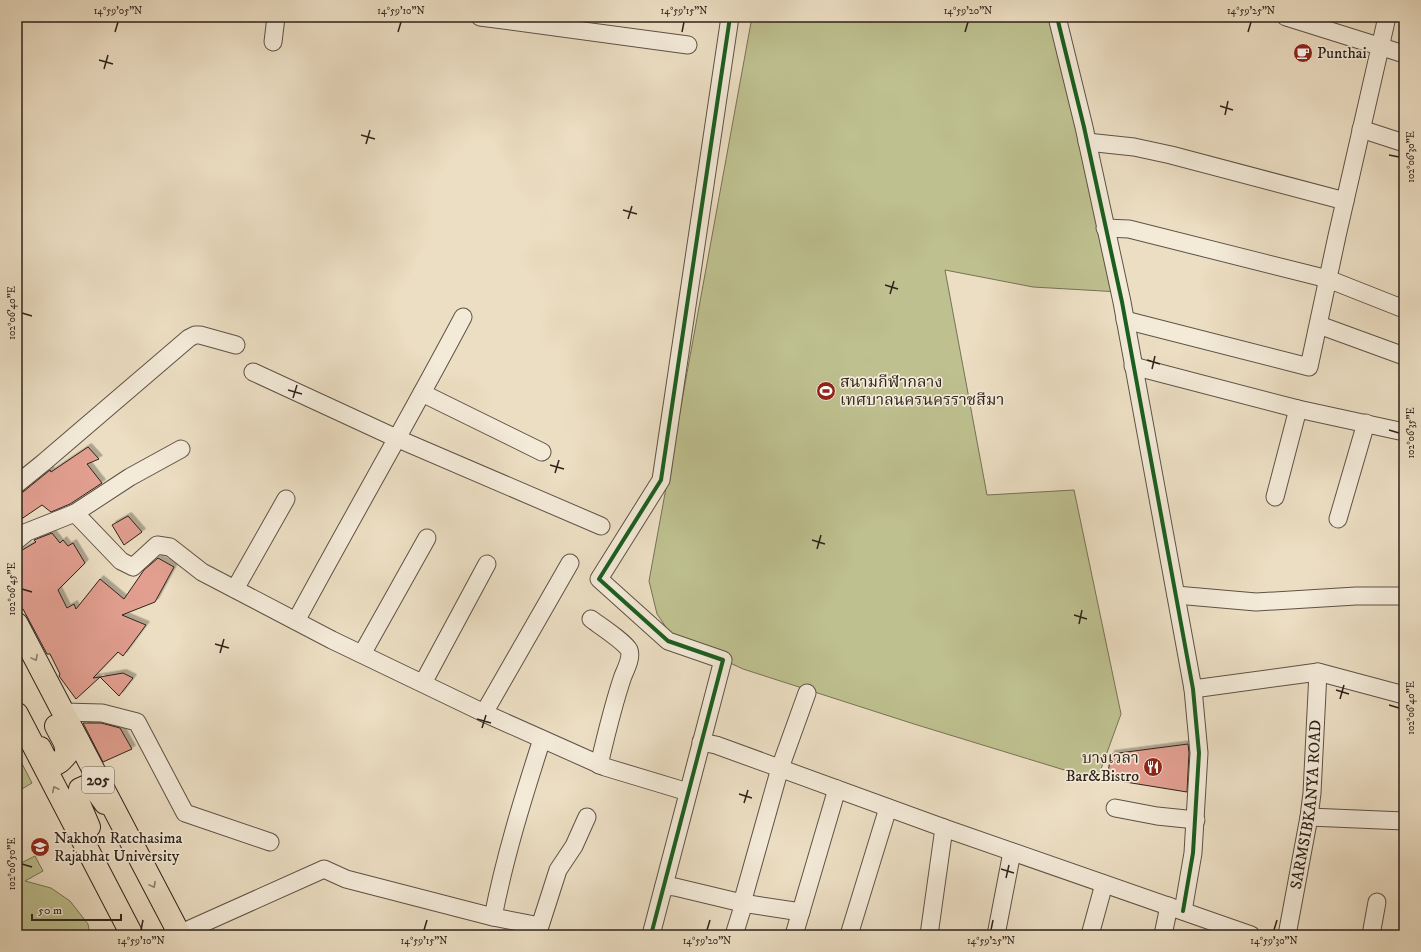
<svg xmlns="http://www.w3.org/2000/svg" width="1421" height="952" font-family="'IM FELL DW Pica','Noto Serif Thai',serif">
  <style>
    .green { fill: #bec08f; stroke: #767255 }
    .building { fill: #e29f90; stroke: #2e231b; filter: url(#shadow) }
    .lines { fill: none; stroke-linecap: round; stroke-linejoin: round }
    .minor-casing { stroke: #5e5245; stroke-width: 19 }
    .major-casing { stroke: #2e231b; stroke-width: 24 }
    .minor { stroke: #f3ead8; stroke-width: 17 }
    .major { stroke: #ecdec3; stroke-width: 22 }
    .cycleway-casing { stroke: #f3ead8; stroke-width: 6 }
    .cycleway { stroke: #1b5e20; stroke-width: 4 }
    .oneway { stroke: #8d806f }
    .ticks { fill: none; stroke: #2e231b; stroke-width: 1.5 }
    .labels { text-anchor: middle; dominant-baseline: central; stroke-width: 3.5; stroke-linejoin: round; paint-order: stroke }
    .shield { fill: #f3ead8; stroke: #695f54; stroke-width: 1 }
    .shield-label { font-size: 15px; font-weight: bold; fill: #2e231b }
    .poi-label { font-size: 16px; fill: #2e231b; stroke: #f3ead8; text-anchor: start }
    .street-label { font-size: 16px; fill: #2e231b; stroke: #f3ead8 }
    .neatline { fill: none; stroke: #2e231b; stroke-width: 1.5 }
    .ticks-label { font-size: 10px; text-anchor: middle; fill: #2e231b }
  </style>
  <defs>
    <filter id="shadow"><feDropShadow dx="3.5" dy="-3.5" stdDeviation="0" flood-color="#0004"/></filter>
  </defs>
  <rect width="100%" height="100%" fill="#ecdec3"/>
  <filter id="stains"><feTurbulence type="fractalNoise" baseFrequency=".005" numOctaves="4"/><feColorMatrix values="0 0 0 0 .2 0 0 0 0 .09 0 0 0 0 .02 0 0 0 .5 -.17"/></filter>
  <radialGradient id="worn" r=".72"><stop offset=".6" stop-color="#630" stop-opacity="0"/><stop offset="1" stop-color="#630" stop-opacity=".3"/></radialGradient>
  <!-- green -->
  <path class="green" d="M752,17H1056L1120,292L1033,287L945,270L987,495L1074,490L1121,714L1097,780L914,724L743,669L672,636L657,614L649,581Z
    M17,754L32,783L17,792Z
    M35,856L43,871L25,881L51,888L70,901L88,924L90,935H17V865Z"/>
  <!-- building -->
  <path class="building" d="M88,447L99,459L87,464L102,483L70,504L51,512L42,505L17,522V494L23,492L50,470L51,472Z
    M128,516L142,532L124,545L112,525Z
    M52,533L60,543L63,540L68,546L73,543L85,563L58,590L67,608L74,604L76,609L100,579L124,599L144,570L158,558L174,567L155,602L122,615L146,625L123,656L118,652L93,678L100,677L76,699L59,676L60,674L50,654H47L23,609L19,612H17V553L36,542L34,540Z
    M123,673L133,678L119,696L100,677Z
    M83,723H101L120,728L132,749L103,762Z
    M1188,744L1189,753L1187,792L1107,779L1111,754Z"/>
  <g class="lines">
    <defs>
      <g id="minor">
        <path d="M480,17L688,45"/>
        <path d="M1057,17L1084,127L1122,302L1193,689L1199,753L1193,853L1183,911"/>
        <path d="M1286,17L1404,54"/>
        <path d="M273,42L276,17"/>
        <path d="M1361,129L1404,143"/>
        <path d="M1087,142L1134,147L1171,155L1345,201"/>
        <path d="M1105,228L1129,229L1328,279L1404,309"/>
        <path d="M1125,320L1309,367L1337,236L1387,17"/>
        <path d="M1319,325L1404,356"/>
        <path d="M1133,366L1298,409L1404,432"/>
        <path d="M253,372L396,438L601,526"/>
        <path d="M422,393L542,452"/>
        <path d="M17,484L43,463L189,338L195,335H200L236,345"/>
        <path d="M1275,497L1298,409"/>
        <path d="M75,513L121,561L133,567L157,545L170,547L202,572L332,640L484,713L605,767L688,792"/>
        <path d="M1338,519L1366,423"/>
        <path d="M17,540L27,532L75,513L130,477L181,449"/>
        <path d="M235,589L286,499"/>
        <path d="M1176,595L1256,602L1356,596H1404"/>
        <path d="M591,619C599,625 625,642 629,650C632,657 626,669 623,676C613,705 606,735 599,765"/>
        <path d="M296,621C351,519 409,419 463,317"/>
        <path d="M362,654L427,538"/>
        <path d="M423,683L487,564"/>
        <path d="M1193,689L1318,672L1404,695"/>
        <path d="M63,712L102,713L137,722L185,813L270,842"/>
        <path d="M484,713L570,563"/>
        <path d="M701,742L716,745L944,828"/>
        <path d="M1115,808L1157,816L1196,820"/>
        <path d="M1309,817L1404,821"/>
        <path d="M664,886L675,887L742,903L801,912"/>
        <path d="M742,903L780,768L807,693"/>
        <path d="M493,917C505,856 523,798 542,739"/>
        <path d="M179,934L324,869L346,879L493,917L540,926L558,870L574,846L587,817"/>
        <path d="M651,935L723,660L668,641L599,579L661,480L730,17"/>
        <path d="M734,935L744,903"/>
        <path d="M794,935L837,789"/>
        <path d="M849,935L888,808"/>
        <path d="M929,935L944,828L1251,935"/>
        <path d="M996,935L1012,852"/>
        <path d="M1090,935L1104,884"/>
        <path d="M1163,935L1169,906"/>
        <path id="s1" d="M1287,935L1309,817L1312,793L1318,672"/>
        <path d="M1371,935L1377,902"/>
      </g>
      <path id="major" d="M17,624L180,935
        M17,714L132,935
        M40,748L46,760L50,765C58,765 62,760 67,754L65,743L56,726
        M89,827L78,801L80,789L87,786H93L105,803"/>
    </defs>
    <!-- minor casing -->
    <use href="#minor" class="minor-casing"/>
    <!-- major casing -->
    <use href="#major" class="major-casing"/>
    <!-- minor -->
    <use href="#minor" class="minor"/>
    <!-- major -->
    <use href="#major" class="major"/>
    <defs>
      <path id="cycleway" d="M1057,17L1084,127L1122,302L1193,689L1199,753L1193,853L1183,911
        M651,935L723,660L668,641L599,579L661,480L730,17"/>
    </defs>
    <!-- cycleway casing -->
    <use href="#cycleway" class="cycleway-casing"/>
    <!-- cycleway -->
    <use href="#cycleway" class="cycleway"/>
  </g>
  <!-- one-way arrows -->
  <defs><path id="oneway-chevron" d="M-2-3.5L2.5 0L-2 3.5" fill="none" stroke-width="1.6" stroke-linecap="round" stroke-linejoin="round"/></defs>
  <g class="oneway">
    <use href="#oneway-chevron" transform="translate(35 658) rotate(62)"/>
    <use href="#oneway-chevron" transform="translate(55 789) rotate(-117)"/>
    <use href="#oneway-chevron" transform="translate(153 885) rotate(62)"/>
  </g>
  <!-- ticks -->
  <path class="ticks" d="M115,32L118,22M398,32L401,22M682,32L684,22M965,32L968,22M1248,32L1251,22M99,60L113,64M104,69L108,55M1220,106L1233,110M1225,115L1228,101M361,135L375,139M366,144L370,130M1389,155L1399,157M623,210L637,214M628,219L632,206M885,285L898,289M890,294L894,281M22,313L32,316M1147,360L1160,364M1152,369L1155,356M288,390L302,394M293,398L297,385M1389,430L1399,433M550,465L564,469M555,473L559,460M812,540L825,544M817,549L821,535M22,589L32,592M1074,615L1087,619M1079,624L1082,610M215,644L229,648M220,653L224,639M1336,690L1349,694M1340,699L1344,685M1389,705L1399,708M477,719L491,723M482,728L486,715M739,794L752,798M744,803L748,790M22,864L32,867M1001,869L1014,873M1006,878L1009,865M141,930L143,920M424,930L427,920M707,930L710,920M991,930L993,920M1274,930L1277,920"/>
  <!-- icons -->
  <defs>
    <symbol id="cafe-disc" viewBox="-11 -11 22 22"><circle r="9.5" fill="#8f2418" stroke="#f3ead8"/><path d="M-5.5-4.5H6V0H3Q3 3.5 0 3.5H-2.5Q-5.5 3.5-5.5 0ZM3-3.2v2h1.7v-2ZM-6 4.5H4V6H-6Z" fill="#fff"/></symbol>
    <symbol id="stadium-disc" viewBox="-11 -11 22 22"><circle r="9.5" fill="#8f2418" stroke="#f3ead8"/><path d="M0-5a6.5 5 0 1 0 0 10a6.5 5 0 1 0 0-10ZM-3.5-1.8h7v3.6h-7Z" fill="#fff"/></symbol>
    <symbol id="restaurant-disc" viewBox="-11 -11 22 22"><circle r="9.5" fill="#8f2418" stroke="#f3ead8"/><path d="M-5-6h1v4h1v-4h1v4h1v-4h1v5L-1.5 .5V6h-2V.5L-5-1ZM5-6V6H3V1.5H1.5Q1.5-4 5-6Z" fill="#fff"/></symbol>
    <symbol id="university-disc" viewBox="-11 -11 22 22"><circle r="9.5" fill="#8f2418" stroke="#f3ead8"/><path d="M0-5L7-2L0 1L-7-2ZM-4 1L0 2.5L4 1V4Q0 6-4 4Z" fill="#fff"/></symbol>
  </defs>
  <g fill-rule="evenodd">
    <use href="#cafe-disc" x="1292" y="42" width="22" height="22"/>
    <use href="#stadium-disc" x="815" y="380" width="22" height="22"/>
    <use href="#restaurant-disc" x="1142" y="756" width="22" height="22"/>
    <use href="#university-disc" x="29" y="836" width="22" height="22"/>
  </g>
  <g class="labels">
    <!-- shield labels -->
    <rect class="shield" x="82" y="767" width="32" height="26" rx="3"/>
    <g class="shield-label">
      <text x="98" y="780">205</text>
    </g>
    <!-- poi labels -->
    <g class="poi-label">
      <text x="1317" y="53">Punthai</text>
      <text x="840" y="382">สนามกีฬากลาง<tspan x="840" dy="18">เทศบาลนครนครราชสีมา</tspan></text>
      <text x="1139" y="758" text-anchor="end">บางเวลา<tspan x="1139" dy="18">Bar&amp;Bistro</tspan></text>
      <text x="54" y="838">Nakhon Ratchasima<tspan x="54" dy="18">Rajabhat University</tspan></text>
    </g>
    <!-- street labels -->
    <g class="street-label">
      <text stroke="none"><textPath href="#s1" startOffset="132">SARMSIBKANYA ROAD</textPath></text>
    </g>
  </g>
  <!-- margin -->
  <rect width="1421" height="952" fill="none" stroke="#ecdec3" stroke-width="44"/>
  <!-- scale -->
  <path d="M32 914v6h89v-6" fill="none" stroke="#2e231b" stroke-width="2"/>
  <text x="38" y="914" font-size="12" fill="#2e231b" stroke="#f3ead8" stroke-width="3" paint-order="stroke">50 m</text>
  <rect x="22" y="22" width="1377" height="908" class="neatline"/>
  <g class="ticks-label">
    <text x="118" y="14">14°59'05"N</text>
    <text x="401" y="14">14°59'10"N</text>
    <text x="684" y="14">14°59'15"N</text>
    <text x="968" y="14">14°59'20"N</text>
    <text x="1251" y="14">14°59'25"N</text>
    <text transform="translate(1410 157) rotate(-90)" y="4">102°06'30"E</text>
    <text transform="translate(11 313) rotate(-90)" y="4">102°06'40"E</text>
    <text transform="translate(1410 433) rotate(-90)" y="4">102°06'35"E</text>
    <text transform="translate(11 589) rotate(-90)" y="4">102°06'45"E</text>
    <text transform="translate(1410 708) rotate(-90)" y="4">102°06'40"E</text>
    <text transform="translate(11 864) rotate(-90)" y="4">102°06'50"E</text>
    <text x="141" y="944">14°59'10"N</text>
    <text x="424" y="944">14°59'15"N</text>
    <text x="707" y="944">14°59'20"N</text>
    <text x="991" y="944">14°59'25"N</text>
    <text x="1274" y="944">14°59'30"N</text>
  </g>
  <rect width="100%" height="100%" filter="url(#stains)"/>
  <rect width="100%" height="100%" fill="url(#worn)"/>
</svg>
